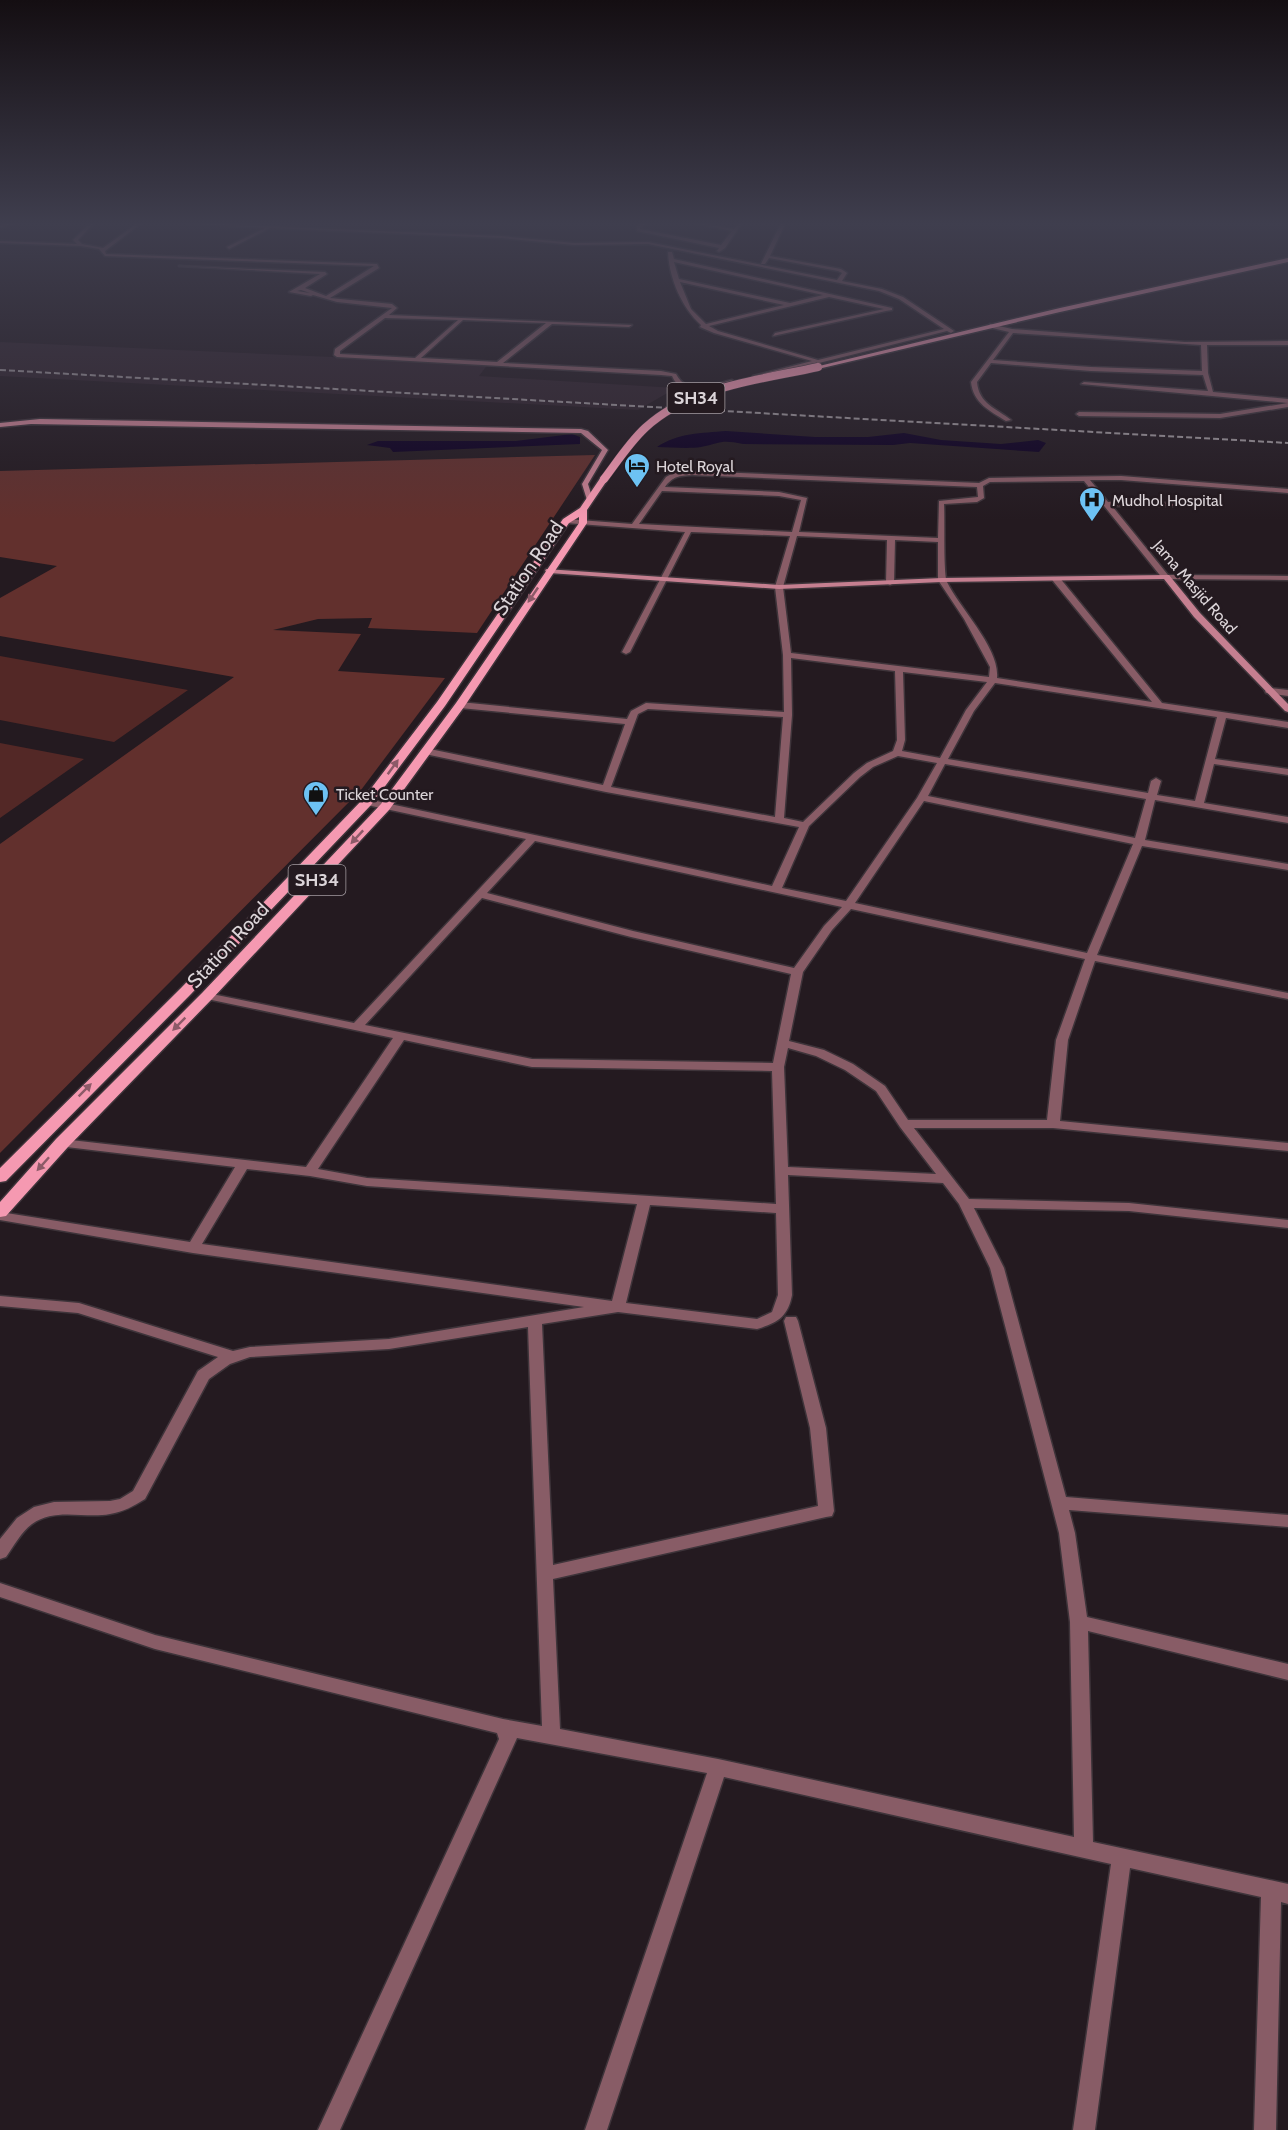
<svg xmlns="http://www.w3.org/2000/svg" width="1288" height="2130" font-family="Cabin,sans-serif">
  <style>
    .built { fill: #31232c }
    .green { fill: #532826 }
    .forest { fill: #62302d }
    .water { fill: #0e0021 }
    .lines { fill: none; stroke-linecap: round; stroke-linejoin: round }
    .street-casing { stroke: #3e343a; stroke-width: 3 }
    .secondary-casing { stroke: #3e343a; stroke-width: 3 }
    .primary-casing { stroke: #3e343a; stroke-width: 3 }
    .street { fill: #885c66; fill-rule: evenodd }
    .secondary { fill: #c57f90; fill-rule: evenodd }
    .primary { fill: #f599b1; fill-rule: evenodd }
    .rail { stroke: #9d9599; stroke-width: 2; stroke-dasharray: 6 3; stroke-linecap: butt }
    .primary-bridge-casing { stroke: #3e343a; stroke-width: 9; stroke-linecap: butt }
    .primary-bridge { stroke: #f599b1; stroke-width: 8 }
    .oneway { fill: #8c5a68 }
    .labels { text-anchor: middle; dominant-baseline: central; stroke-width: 5; stroke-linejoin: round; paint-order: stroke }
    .far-poi-label { font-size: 16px; fill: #dbd4d8; stroke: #241a20; text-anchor: start }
    .far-street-label { font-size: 16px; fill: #dbd4d8; stroke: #241a20 }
    .shield { fill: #241a20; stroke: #a49ca1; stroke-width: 1.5 }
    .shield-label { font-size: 18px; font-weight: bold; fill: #dbd4d8 }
    .street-label { font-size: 20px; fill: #dbd4d8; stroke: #241a20 }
  </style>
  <rect width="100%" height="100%" fill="#241a20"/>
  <!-- built -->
  <path class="built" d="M0,342L488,364L479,376L676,388L638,410L0,376Z"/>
  <!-- green -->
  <path class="green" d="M0,656L188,690L114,742L0,720Z
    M0,743L84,759L0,818Z"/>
  <!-- forest -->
  <path class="forest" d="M595,455L477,633L368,628L372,618L318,619L273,630L361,634L338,671L445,678L361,790L0,1153V844L234,677L0,636V598L57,566L0,557V471Z"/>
  <!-- water -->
  <path class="water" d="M726,431L815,437H868L904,433L941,440L1001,444L1038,440L1046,443L1039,452L910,443L893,445L743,444C721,439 720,443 701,447C687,449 670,447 657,447C677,433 702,433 726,431Z
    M572,434L580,437V444L393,452L390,448L367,445L378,441H516Z"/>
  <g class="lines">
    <defs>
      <path id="street" d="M18,222H24L0,227V225Z
        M91,222H137L94,223L78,240L82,244L103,248L139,222H143L105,251L106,254L377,264L379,268L330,298L392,304L397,308L389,315L632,325L629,327L552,324L503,363L661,371L676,374C688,397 712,385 732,380L735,382C717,391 682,400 672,376L661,375L337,357L334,355L335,349L392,308L337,302L313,295L311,296L289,292L320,274L179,266L325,272L327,274L305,288L326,296L374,266L105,256L99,249L81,246L0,243V241L77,244L73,240ZM301,290L310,293L297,291ZM385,318L458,320L415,358L340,354V351ZM463,320L546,323L497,362L421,358Z
        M166,222L501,236L574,243L648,242L837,280L842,273L838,271L769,258L765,264H761L779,227L782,222H786L770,256L841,269L847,273L842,281L882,289L903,297L954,331L951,333L947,331L755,379L753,376L812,361L714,333L700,327L701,325C681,307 669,277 668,252H672L674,259L892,308V310L886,311L773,336L775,333L884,309L829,297L709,326L718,331L818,360L944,329L899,299L879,291L648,244L574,245L501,238L270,228L229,249L227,247L265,228ZM674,262L823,295L790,303L679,279ZM680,282L784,305L706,324L691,309Z
        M646,222H651L640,227V229L721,245L732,231L690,222L734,229L739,222H743L725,248L719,252L717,251L719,248L637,231V225Z
        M990,324L1012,329L1185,342L1288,341V345H1207L1208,373L1213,392L1288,399V403L1081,384L1084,382L1208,391L1203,375L1091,371L991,363L977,382C979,404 996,408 1011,420L1006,421C990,411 973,403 971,382L1009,332L988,327ZM1013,333L1201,345L1202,371L1091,367L993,360Z
        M1288,403V407L1220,418L1079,416L1076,414L1079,412L1220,414Z
        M692,471L979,483L989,478L1121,476L1288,489V493L1121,480H1090L1108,502L1185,503L1186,504L1183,506H1112L1168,575L1288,576V580L1163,579L1084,481L990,482L983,486L984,498L977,502L944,504C945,518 943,573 947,582C960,609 1000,648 997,678L1152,702L1053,581L1052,579L1056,577H1059L1162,703L1288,722V728L1226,718L1215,759L1288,769V775L1214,764L1204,803L1288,817V823L1155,800L1145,840L1288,864V870L1142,846L1097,955L1288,993V999L1095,961L1068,1040L1060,1121L1288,1143V1151L1053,1128H914L969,1199L1129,1203L1288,1220V1228L1129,1211L974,1208L1004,1268L1066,1497L1288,1515V1527L1069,1510L1075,1533L1087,1617L1288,1664V1680L1088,1631L1093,1842L1288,1884V1904L1281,1902L1276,2130H1254L1261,1897L1130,1868L1095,2130H1073L1111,1864L724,1777L607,2130H585L707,1773L517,1738L340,2130H318L499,1739L497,1733L155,1649L0,1597V1583L155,1635L503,1719L542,1726L528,1327L389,1349L250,1357L230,1364L209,1379L145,1499C134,1506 123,1512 110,1514C84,1519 56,1507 32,1524C21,1532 14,1546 6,1557L0,1559V1539L17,1518L34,1507L54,1502L110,1501L120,1499L133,1491L198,1371L218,1357L78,1313L0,1306V1296L79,1303L233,1351L250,1347L389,1339L584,1307L193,1253L0,1220V1212L190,1242L235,1167L58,1146L56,1143L58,1140L62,1139L306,1167L393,1038L207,999L201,996L207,993L354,1023L526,839L367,805L362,802L364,800L367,799L772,886L799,827L606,792L425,754L420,751L425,748L603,785L625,724L460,708L456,705L460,702L627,719L631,711L646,703L784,712L783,655L775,587L790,536L691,532L630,652L626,654L622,652L685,532L566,523L563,521L566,519L632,524L666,477L675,472ZM692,475L977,487L978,497L939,501L938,538L799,532L807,498L779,492L665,487C673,476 679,476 692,475ZM662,491L779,496L801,500L792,532L639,524ZM797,536L887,540L886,583L890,585L894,583L895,540L938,542V580L964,619L990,667L989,677L791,653L783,587ZM791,658L895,671L897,740L893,751L867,763L854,773L803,822L784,818L792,715ZM903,672L987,682L966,710L940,758L902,751L905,740ZM995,683L1217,717L1195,801L1157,795L1161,781L1156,778L1151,781L1148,793L948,759L974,711ZM648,709L783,717L775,817L611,787L638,714ZM898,756L937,763L917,798L846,901L782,888L809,826L860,777L873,767ZM945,764L1146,799L1135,838L928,796ZM924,801L1133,844L1087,953L855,903ZM535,841L842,907L824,926L794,968L633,931L487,893ZM482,898L631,937L791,974L773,1063L532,1059L365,1025ZM851,909L1085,959L1056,1040L1047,1120H908L885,1086L853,1064L824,1050L789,1041L803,972L832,930ZM404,1040L532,1067L772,1071L776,1204L367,1178L318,1169ZM788,1048L816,1056L845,1070L876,1091L900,1127L936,1174L788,1167L784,1067ZM247,1169L310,1176L367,1186L637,1204L612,1301L202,1244ZM788,1175L943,1183L959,1204L990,1268L1059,1533L1070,1622L1074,1837L718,1759L560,1729L553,1579L826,1517L832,1516L834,1511L826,1428L798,1321L796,1317H786L784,1321L810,1428L818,1506L553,1565L542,1324L618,1312L757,1329C777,1323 788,1317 792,1295ZM650,1205L776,1213L778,1295L772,1312L757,1319L626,1303Z
        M1269,688L1288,690V696L1266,693L1265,691Z"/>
      <path id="secondary" d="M40,419L581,429L588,431L608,450L588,484L593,500L590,502L587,500L582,484L602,450L581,433L31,424L0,427V423Z
        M546,569L779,585L942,578L1166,575H1169L1200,613L1288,704V712L1285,711L1194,617L1164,579L942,582L779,589L549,573L545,571Z"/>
      <path id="primary" d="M1288,258V262L1060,312L818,369L815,367L1060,308Z
        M601,477L608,479L587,510V523L464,707L389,810L212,999L68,1147L6,1216L0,1217V1202L56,1139L202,993L381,804L456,703L579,523V517L569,523L445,706L371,805L191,994L6,1181L0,1182V1168L181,988L363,799L437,702L563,519L580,508Z"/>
    </defs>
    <!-- street casing -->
    <use href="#street" class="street-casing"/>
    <!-- secondary casing -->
    <use href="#secondary" class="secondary-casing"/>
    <!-- primary casing -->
    <use href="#primary" class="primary-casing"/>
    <!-- street -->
    <use href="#street" class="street"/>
    <!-- secondary -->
    <use href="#secondary" class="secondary"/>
    <!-- primary -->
    <use href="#primary" class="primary"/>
    <!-- rail -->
    <path class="rail" d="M0,370L1288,443"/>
    <defs>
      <path id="primary-bridge" d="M604,479C617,462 629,443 645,428C690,386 760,380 818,367"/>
    </defs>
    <!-- primary-bridge casing -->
    <use href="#primary-bridge" class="primary-bridge-casing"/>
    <!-- primary-bridge -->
    <use href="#primary-bridge" class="primary-bridge"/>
  </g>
  <!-- one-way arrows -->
  <defs><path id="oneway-solid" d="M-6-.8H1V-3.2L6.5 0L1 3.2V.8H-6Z" transform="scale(1.5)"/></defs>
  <g class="oneway">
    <use href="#oneway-solid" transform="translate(533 595) rotate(124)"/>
    <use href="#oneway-solid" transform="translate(393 767) rotate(-54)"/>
    <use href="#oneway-solid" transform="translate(357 837) rotate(133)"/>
    <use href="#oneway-solid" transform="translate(179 1024) rotate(135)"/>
    <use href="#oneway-solid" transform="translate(85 1090) rotate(-45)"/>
    <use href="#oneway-solid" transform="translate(43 1164) rotate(132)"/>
  </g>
  <!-- sky -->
  <linearGradient id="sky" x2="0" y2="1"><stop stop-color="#140e12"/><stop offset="0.43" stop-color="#3f3e4e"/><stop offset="1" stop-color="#3f3e4e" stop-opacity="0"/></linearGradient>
  <rect width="1288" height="520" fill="url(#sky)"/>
  <!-- icons -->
  <defs>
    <symbol id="hotel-pin" viewBox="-11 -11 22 30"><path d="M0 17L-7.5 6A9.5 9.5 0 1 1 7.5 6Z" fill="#6dc2f3" stroke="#241a20"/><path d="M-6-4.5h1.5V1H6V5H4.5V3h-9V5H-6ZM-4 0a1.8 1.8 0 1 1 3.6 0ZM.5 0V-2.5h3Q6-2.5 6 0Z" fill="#111"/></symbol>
    <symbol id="hospital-pin" viewBox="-11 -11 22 30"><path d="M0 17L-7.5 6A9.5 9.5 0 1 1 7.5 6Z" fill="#6dc2f3" stroke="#241a20"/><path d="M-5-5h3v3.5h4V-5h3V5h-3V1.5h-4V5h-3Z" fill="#111"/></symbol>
    <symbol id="shop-pin" viewBox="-11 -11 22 30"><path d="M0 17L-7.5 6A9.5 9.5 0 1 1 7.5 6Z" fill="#6dc2f3" stroke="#241a20"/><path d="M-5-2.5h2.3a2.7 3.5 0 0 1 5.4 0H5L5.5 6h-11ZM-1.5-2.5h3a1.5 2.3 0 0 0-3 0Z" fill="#111"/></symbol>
  </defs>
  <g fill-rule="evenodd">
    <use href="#hotel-pin" x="622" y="451" width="30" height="40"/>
    <use href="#hospital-pin" x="1077" y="485" width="30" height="40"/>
    <use href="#shop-pin" x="301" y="779" width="30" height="40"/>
  </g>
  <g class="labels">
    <!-- far-poi labels -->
    <g class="far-poi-label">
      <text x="656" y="466">Hotel Royal</text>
      <text x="1112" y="500">Mudhol Hospital</text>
      <text x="336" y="794">Ticket Counter</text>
    </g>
    <!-- far-street labels -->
    <g class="far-street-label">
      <text transform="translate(1195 587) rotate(49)">Jama Masjid Road</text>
    </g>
    <!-- shield labels -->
    <g class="shield">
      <rect x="667.5" y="383" width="57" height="30" rx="4.5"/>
      <rect x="288.5" y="865" width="57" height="30" rx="4.5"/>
    </g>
    <g class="shield-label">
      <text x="696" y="398">SH34</text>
      <text x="317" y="880">SH34</text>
    </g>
    <!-- street labels -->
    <g class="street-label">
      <text transform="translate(528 568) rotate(-56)">Station Road</text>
      <text transform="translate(228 945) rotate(-47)">Station Road</text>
    </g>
  </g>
</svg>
